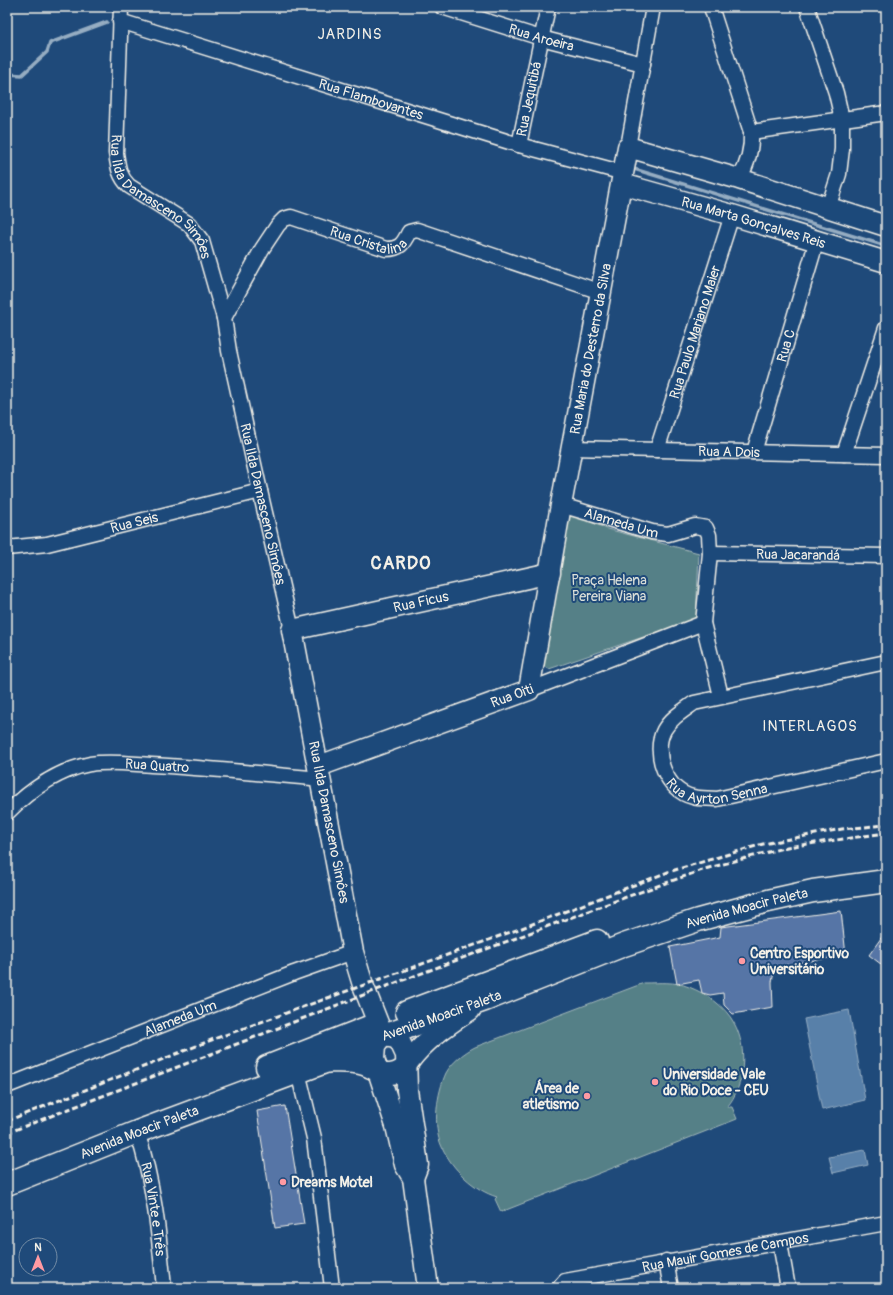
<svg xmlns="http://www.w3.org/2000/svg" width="893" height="1295" font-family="Pangolin,sans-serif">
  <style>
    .green { fill: #558087; stroke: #a4b8b8 }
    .water { fill: #5880a9; stroke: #96adc2 }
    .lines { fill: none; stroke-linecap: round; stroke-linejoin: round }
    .stream { stroke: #96adc2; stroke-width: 3.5 }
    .building { fill: #5775a6; stroke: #f4f1e8 }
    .street-casing { stroke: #f4f1e8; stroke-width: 17 }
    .secondary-casing { stroke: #f4f1e8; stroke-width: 23 }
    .primary-casing { stroke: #f4f1e8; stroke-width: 25 }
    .street { stroke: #1f4a7a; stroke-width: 14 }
    .secondary { stroke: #1f4a7a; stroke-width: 20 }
    .primary { stroke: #1f4a7a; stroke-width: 22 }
    .rail { stroke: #f4f1e8; stroke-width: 3; stroke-dasharray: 6 3; stroke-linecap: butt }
    .poi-dot { fill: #ff9aa2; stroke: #1f4a7a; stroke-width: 1.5 }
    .labels { text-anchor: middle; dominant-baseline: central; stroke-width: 4; stroke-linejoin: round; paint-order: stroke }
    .street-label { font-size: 14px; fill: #f4f1e8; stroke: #1f4a7a }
    .park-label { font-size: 14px; fill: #dce0d9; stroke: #1f4a7a }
    .poi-label { font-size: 14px; font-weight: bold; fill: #f4f1e8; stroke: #1f4a7a; text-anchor: start }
    .neighbourhood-label { font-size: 15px; letter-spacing: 1px; fill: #f4f1e8; stroke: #1f4a7a }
    .district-label { font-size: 18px; font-weight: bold; letter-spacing: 1px; fill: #f4f1e8; stroke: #1f4a7a }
  </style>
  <rect width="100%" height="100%" fill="#1f4a7a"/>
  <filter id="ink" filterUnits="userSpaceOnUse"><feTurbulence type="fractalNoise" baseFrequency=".025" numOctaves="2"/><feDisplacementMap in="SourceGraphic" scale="8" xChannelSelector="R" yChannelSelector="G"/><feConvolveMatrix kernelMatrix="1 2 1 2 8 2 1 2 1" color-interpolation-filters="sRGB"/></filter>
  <g filter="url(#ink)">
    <!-- green -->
    <path class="green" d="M564,510L607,529L699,553L696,619L549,669L538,663Z
      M644,983C659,983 675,981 689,987C707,994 725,1006 734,1023C748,1048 745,1086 727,1107H732L737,1119L501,1212L495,1199L497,1197C474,1190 452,1169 442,1147C432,1126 437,1093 446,1073C452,1062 465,1052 475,1047Z"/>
    <!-- water -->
    <path class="water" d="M849,1010L865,1100L822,1110L804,1019Z
      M865,1150L868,1165L833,1173L829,1157Z"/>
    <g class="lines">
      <!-- stream -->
      <path class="stream" d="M7,74L22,75L47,52L50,43L107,22
        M634,169L886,246"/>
    </g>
    <!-- building -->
    <path class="building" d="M841,911L846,955L775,967L772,982L773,1007L733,1014L724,1005L723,993L710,995L702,993L699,980L677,984L670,947L720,937L721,927Z
      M886,931V968L869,955Z
      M285,1106L304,1224L275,1228L257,1111Z"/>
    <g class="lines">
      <defs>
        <g id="street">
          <path id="s1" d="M121,7L116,153C118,167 119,176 129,186L189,224L202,241L224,318L229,351L260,491L292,630"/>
          <path id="s2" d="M442,7L541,38L643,64"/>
          <path d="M711,7L751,132C752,150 748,164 739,179"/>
          <path d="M807,7L836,93L842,119V149L839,174L828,208"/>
          <path id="s3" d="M120,21L519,145L624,173"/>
          <path d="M751,132L886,113"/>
          <path id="s4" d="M519,145L548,7"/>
          <path d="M628,147L653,7"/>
          <path id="s5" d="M224,318L262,249L278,225L284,219L291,217L386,249C400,249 403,244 409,232L417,230L423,232L601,292"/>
          <path id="s6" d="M571,448L886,455"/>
          <path id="s7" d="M657,450L732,215"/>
          <path id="s8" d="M754,452L817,240"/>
          <path d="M844,454L886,328"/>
          <path id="s9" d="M561,505L652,532L668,534L695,526L706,528L709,535L710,553L703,623L721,696"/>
          <path id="s10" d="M7,548L47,544L260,491"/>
          <path id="s11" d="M710,553L886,556"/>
          <path id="s12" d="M886,662L694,703C683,711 671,718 664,730C652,753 666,791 693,797C700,799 709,798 717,799L886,761"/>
          <path d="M529,690L703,623"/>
          <path id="s13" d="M7,813C30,790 59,770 90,764C110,761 132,764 151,765C208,768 265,774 322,779"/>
          <path d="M298,1072L314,1138L332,1288"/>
          <path id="s14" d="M7,1086L294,973L353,952"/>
          <path id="s15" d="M137,1132C154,1182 159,1235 164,1288"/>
          <path d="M780,1243L788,1288"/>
          <path d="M666,1261L671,1288"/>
          <path id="s16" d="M559,1288L565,1281L886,1223"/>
        </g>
        <g id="secondary">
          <path id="s17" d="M622,184L732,215L886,262"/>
          <path id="s18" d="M319,766L529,690L561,505L628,147L739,179L886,226"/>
          <path id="s19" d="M383,1036L363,985L353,952L292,630L550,573"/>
          <path d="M383,1036L375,1046L374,1059L396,1126L405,1165L413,1178L428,1288"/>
          <path d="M383,1036L395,1038L400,1042L406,1055L407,1090L418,1165L413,1178"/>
          <path d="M325,1062C338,1063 352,1061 364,1065C373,1068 381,1075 390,1074C404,1073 407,1063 415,1054C431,1036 450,1023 470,1010"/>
        </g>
        <g id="primary">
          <path d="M407,1012L597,941"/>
          <path d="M267,1067L369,1027"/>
          <path id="s20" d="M7,1184L137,1132L325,1062L383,1036L485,1000L624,945L698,920L768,901L813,891L886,881"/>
        </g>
      </defs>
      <!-- street casing -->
      <use href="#street" class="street-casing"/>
      <!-- secondary casing -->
      <use href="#secondary" class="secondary-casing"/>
      <!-- primary casing -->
      <use href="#primary" class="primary-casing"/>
      <!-- street -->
      <use href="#street" class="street"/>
      <!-- secondary -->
      <use href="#secondary" class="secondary"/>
      <!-- primary -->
      <use href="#primary" class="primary"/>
      <!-- rail -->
      <path class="rail" d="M7,1121L214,1039L522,928L668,872L763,844L842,829L886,825
        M7,1133L366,994L618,900L705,869L787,847L886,833"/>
    </g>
  </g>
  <!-- markers -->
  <g class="poi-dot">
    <circle cx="742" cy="961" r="4"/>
    <circle cx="655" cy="1082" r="4"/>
    <circle cx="587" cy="1096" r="4"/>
    <circle cx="283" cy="1182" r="4"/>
  </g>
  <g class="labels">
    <!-- street labels -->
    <g class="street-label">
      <text stroke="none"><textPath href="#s2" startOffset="104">Rua Aroeira</textPath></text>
      <text stroke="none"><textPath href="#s3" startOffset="263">Rua Flamboyantes</textPath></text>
      <text stroke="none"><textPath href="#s4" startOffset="47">Rua Jequitibá</textPath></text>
      <text stroke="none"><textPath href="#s1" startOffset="210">Rua Ilda Damasceno Simôes</textPath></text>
      <text stroke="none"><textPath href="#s17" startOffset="137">Rua Marta Gonçalves Reis</textPath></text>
      <text stroke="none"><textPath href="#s5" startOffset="205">Rua Cristalina</textPath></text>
      <text stroke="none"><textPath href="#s7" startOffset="124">Rua Paulo Mariano Maier</textPath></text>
      <text stroke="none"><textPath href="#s8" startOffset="111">Rua C</textPath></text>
      <text stroke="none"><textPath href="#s18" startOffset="570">Rua Maria do Desterro da Silva</textPath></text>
      <text stroke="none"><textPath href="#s6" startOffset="158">Rua A Dois</textPath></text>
      <text stroke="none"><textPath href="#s1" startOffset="545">Rua Ilda Damasceno Simôes</textPath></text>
      <text stroke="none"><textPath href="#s10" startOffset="130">Rua Seis</textPath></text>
      <text stroke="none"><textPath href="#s9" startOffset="63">Alameda Um</textPath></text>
      <text stroke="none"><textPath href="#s11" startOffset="88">Rua Jacarandá</textPath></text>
      <text stroke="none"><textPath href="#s19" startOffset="549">Rua Ficus</textPath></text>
      <text transform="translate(512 696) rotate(-20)">Rua Oiti</text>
      <text stroke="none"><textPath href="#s13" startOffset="165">Rua Quatro</textPath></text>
      <text stroke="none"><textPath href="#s12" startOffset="342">Rua Ayrton Senna</textPath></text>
      <text transform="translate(329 822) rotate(79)">Rua Ilda Damasceno Simôes</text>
      <text stroke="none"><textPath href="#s20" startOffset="790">Avenida Moacir Paleta</textPath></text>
      <text stroke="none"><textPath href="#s20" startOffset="466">Avenida Moacir Paleta</textPath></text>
      <text stroke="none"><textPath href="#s14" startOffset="186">Alameda Um</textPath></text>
      <text stroke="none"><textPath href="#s20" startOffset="142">Avenida Moacir Paleta</textPath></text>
      <text stroke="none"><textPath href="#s15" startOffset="79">Rua Vinte e Três</textPath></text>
      <text stroke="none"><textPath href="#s16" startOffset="172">Rua Mauir Gomes de Campos</textPath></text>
    </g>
    <!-- park labels -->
    <g class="park-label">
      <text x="609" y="580">Praça Helena<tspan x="609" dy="16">Pereira Viana</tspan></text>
    </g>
    <!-- poi labels -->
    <g class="poi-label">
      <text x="750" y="953">Centro Esportivo<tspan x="750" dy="16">Universitário</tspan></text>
      <text x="663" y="1074">Universidade Vale<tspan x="663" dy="16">do Rio Doce - CEU</tspan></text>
      <text x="579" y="1088" text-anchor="end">Área de<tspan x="579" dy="16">atletismo</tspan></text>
      <text x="291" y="1182">Dreams Motel</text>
    </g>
    <!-- neighbourhood labels -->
    <g class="neighbourhood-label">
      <text x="350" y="34">JARDINS</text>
      <text x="810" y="726">INTERLAGOS</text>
    </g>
    <!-- district labels -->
    <g class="district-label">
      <text x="401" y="563">CARDO</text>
    </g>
  </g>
  <!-- margin -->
  <rect width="893" height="1295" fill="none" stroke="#1f4a7a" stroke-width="24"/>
  <rect x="12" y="12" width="869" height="1271" fill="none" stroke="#f4f1e8" stroke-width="1.5" filter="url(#ink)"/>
  <!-- north arrow -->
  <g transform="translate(38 1257)"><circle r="19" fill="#1f4a7a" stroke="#748da6"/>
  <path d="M0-3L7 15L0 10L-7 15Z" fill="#ff9aa2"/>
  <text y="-6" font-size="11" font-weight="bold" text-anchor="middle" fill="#f4f1e8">N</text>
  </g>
</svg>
